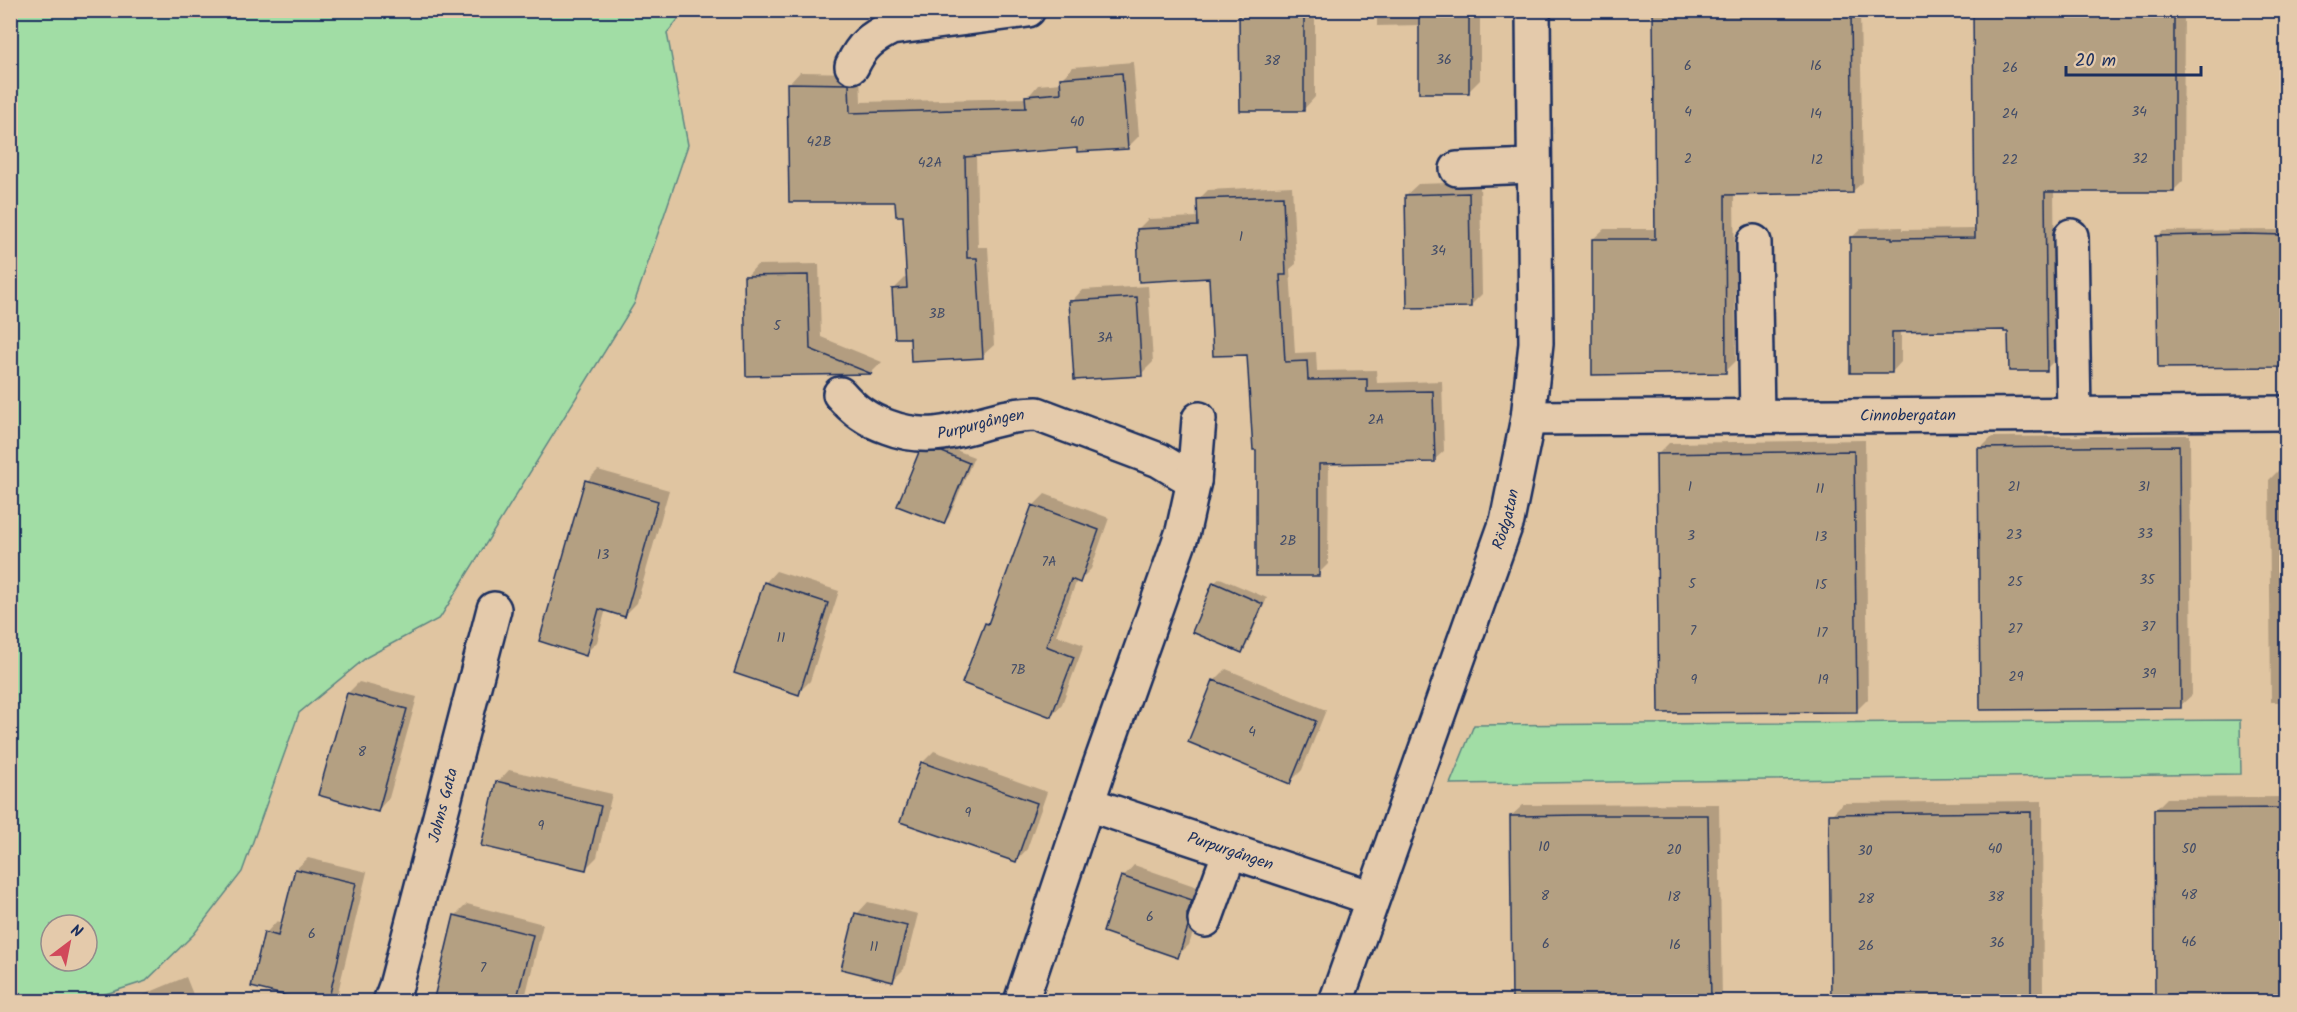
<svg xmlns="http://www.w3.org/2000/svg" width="2297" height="1012" font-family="Kalam,sans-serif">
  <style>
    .green { fill: #a1dda5; stroke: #5e8682; stroke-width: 1.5; fill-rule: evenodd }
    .shadow { fill: #0003 }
    .building { fill: #b4a082; stroke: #1b2f5e; stroke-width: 1.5 }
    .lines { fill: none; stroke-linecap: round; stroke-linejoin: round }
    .minor-casing { stroke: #1b2f5e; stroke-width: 38 }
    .minor { stroke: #e4caab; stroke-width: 33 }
    .labels { text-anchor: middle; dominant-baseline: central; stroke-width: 4.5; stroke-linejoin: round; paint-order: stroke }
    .number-label { font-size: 14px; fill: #414b67 }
    .street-label { font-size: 16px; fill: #1b2f5e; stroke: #e4caab }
  </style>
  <rect width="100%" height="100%" fill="#e0c5a1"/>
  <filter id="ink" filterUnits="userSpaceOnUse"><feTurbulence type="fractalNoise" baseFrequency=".0167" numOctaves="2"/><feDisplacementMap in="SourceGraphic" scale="12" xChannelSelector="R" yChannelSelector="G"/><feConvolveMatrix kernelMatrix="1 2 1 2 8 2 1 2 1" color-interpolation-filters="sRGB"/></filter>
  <g filter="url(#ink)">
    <!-- green -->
    <path class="green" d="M10,11H685L667,33L688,145L634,304L440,618L367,657L299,713L242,872L194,934L146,981L84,1001H11ZM51,925H87V961H51Z
      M2240,720L2241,774L1450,784L1474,725Z"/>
    <!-- shadow -->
    <path class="shadow" d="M1240,10H1315V97L1304,109Z
      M1377,10H1480V80L1469,91L1421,25L1377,26Z
      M1654,10H1860L1863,182L1852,192L1734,193L1736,361L1725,372L1593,239L1604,229H1656Z
      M1975,10H2184L2183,181L2173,191H2054L2056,359L2046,369L2010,331L2005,329L1901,330V362L1892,372L1852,237L1862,228L1902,227V230L1976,229Z
      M1133,62L1139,136L1128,147L1079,146L976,155L978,247H988L994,345L982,356L911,336L893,290L905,278H908L904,215L897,200L789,84L800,72L860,73L861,102L1027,98L1038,85L1062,83V78L1073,67Z
      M1480,182L1482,294L1470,306L1406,195L1418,184Z
      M1292,186L1296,264L1290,269L1295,353L1316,352L1317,371L1376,370L1377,383L1442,381L1444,451L1434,460L1329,463L1328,564L1318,574L1258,448L1249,353L1211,277L1138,229L1148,219L1199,217L1198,200L1208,190Z
      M2286,230V366L2160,367L2157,237L2163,231Z
      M819,264L821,337L882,362L871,373L748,374L746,277L757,265Z
      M1148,286L1153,362L1141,374L1071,302L1082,290Z
      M2190,435L2192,695L2180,706L1980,449L1992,437Z
      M1865,440L1868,699L1857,710L1657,455L1669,443Z
      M926,447H948L974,457L949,517L944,523L920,453Z
      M2286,463V702H2271L2269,480Z
      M598,470L669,490L637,603L625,615L606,609L597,642L585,654L587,481Z
      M1045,494L1109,518L1091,569L1079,581L1077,580L1056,635L1084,645L1062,704L1051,716L986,624L992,618L1033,506Z
      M776,571L839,591L810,681L798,693L765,583Z
      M1220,578L1267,598L1247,645L1241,651L1214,583Z
      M1226,669L1326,710L1302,770L1290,782L1214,681Z
      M359,682L417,697L389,798L378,810L348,693Z
      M934,751L1047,792L1027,849L1016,861L922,763Z
      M509,770L612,794L597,857L585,869L498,782Z
      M2286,797V1002H2156L2155,810L2167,798Z
      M2042,801L2043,1002H1833L1831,815L1843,803Z
      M1719,804L1722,1002H1514L1511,816L1523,805Z
      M308,858L367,872L338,992L329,1002H317L266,933L277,921L283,923L296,869Z
      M1134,865L1203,889L1199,914L1189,945L1177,956L1123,877Z
      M868,902L918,914L904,969L892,981L857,914Z
      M467,904L543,924L524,1002H434L455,916Z
      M186,977L196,1002H126Z"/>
    <!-- building -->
    <path class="building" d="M1239,10H1304V111H1240Z
      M1419,10H1469V93H1419Z
      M1653,10H1851L1853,193L1725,195L1726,373L1592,375V239H1655Z
      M1973,10H2174V192H2045L2047,371H2009L2008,332H2004V330L1892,332V373H1850V237H1892V239L1975,238Z
      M1122,73L1128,149L1077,152V148L965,157L967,258H977L983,358L911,362L910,338H895L892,289L907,288L903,216H896L895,202H789L787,83L849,84L850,113L1026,108L1025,96L1061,93L1060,78Z
      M1469,193L1471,307L1407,308L1405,195Z
      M1283,196L1286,275H1280L1285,362L1307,361L1308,380L1367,379V392L1433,391L1435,462L1319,464V576H1256V450H1253L1247,355L1213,356L1209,278L1139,282L1137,229L1198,226L1197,199Z
      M2245,234L2286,235V367L2158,368L2156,236Z
      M808,275L810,349L872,374L746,376L744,276Z
      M1137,297L1142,376L1074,380L1069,301Z
      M2179,446L2181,708L1980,710L1978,448Z
      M1854,451L1857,712L1659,713L1656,454Z
      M919,452H942L969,463L944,524L897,506Z
      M585,480L658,501L625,617L599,609L586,656L539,641Z
      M1032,505L1099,530L1080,583L1071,579L1046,646L1074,657L1051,717L962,683L985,623L988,624Z
      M764,582L828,603L799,695L734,673Z
      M1213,582L1263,604L1242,653L1192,632Z
      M1213,680L1316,721L1290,784L1188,742Z
      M347,693L407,709L378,812L318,795Z
      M921,762L1037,803L1016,862L900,822Z
      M496,781L601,806L586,870L481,846Z
      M2286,808V1002H2155L2154,809Z
      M2031,812V1002H1831L1829,814Z
      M1579,815H1708L1711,1002H1512L1510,816Z
      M295,869L356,883L328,1002H311L251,987L264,932L278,936Z
      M1121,876L1192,900L1187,914L1188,927L1178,958L1103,932Z
      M855,913L907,926L893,982L841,969Z
      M454,915L533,935L516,1002H433Z"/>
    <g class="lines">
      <defs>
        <g id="minor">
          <path d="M852,66C862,45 871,38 891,28L1028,10"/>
          <path d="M1457,169L1534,166"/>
          <path d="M2071,236L2074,414"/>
          <path d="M1754,242L1757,417"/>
          <path id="s1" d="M840,394C854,410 867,420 888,427C945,449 981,414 1037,414L1159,460L1194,481"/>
          <path id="s2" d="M1528,418L2286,413"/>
          <path id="s3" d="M1088,804L1372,898"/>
          <path d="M1205,920L1230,851"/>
          <path id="s4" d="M390,1002L396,986L494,609"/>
          <path d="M1021,1002L1099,768L1183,531L1194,481L1199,419"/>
          <path id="s5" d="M1336,1002L1507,521L1528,418L1536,343L1533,10"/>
        </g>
      </defs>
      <!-- minor casing -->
      <use href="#minor" class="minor-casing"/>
      <!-- minor -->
      <use href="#minor" class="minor"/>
    </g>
  </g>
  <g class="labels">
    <!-- number labels -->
    <g class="number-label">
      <text x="1444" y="60">36</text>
      <text x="1272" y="61">38</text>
      <text x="1688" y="66">6</text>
      <text x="1816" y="66">16</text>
      <text x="2010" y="68">26</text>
      <text x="1688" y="112">4</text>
      <text x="2139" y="112">34</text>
      <text x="1816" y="114">14</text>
      <text x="2010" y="114">24</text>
      <text x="1077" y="122">40</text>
      <text x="819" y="142">42B</text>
      <text x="1688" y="159">2</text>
      <text x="2140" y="159">32</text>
      <text x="1817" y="160">12</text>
      <text x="2010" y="160">22</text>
      <text x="930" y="163">42A</text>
      <text x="1241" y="237">1</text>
      <text x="1438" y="251">34</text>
      <text x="937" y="314">3B</text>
      <text x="777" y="326">5</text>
      <text x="1105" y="338">3A</text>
      <text x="1376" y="420">2A</text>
      <text x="1690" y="487">1</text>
      <text x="2014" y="487">21</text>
      <text x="2144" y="487">31</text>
      <text x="1820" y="489">11</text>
      <text x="2145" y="534">33</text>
      <text x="2014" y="535">23</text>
      <text x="1691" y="536">3</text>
      <text x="1821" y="537">13</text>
      <text x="1288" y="541">2B</text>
      <text x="603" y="555">13</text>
      <text x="1049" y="562">7A</text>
      <text x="2147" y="580">35</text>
      <text x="2015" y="582">25</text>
      <text x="1692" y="584">5</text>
      <text x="1821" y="585">15</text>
      <text x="2148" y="627">37</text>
      <text x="2015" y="629">27</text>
      <text x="1693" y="631">7</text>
      <text x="1822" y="633">17</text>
      <text x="781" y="638">11</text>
      <text x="1018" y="670">7B</text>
      <text x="2149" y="674">39</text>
      <text x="2016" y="677">29</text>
      <text x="1694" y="680">9</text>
      <text x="1823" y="680">19</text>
      <text x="1252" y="732">4</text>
      <text x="362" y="752">8</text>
      <text x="968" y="813">9</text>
      <text x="541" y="826">9</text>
      <text x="1544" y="847">10</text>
      <text x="1995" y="849">40</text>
      <text x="2189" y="849">50</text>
      <text x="1674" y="850">20</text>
      <text x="1865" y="851">30</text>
      <text x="2189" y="895">48</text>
      <text x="1545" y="896">8</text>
      <text x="1674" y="897">18</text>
      <text x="1996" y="897">38</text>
      <text x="1866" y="899">28</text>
      <text x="1150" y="917">6</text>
      <text x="312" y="934">6</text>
      <text x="2189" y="942">46</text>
      <text x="1997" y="943">36</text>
      <text x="1546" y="944">6</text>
      <text x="1675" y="945">16</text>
      <text x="1866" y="946">26</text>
      <text x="874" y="947">11</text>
      <text x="483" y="968">7</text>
    </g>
    <!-- street labels -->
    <g class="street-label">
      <text stroke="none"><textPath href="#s2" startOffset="380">Cinnobergatan</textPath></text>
      <text stroke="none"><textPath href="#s1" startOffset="154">Purpurgången</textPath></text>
      <text stroke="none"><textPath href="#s5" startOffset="512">Rödgatan</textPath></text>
      <text stroke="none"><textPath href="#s4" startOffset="204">Johns Gata</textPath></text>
      <text stroke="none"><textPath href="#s3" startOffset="150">Purpurgången</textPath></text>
    </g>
  </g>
  <!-- margin -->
  <rect width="2297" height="1012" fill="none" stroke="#e4caab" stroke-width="36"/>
  <rect x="18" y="18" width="2261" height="976" fill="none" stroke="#1b2f5e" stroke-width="2" filter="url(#ink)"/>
  <!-- north arrow -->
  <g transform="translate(69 943) rotate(32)"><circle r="28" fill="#e4caab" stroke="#948c8c" stroke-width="1.5"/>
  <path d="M0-4.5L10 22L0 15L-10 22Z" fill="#d1495b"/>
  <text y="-9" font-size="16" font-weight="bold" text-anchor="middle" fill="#1b2f5e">N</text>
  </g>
  <!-- scale -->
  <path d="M2066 66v9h135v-9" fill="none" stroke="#1b2f5e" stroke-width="3"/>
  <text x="2075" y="66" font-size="18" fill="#1b2f5e" stroke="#e4caab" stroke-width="4.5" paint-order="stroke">20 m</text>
</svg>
